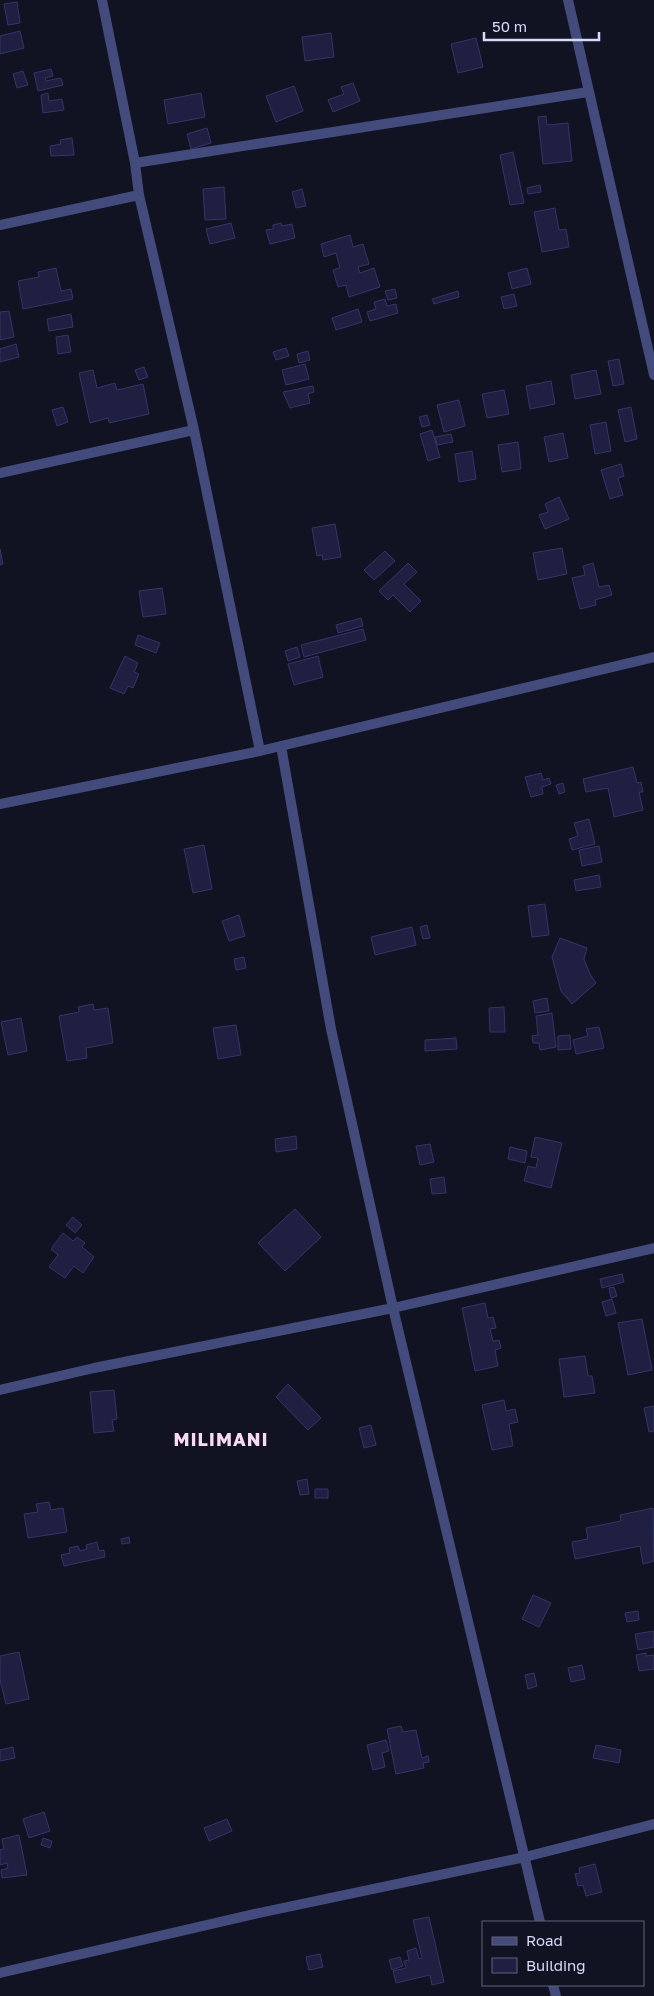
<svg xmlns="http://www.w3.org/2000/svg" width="654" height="1996" font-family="'Golos Text',sans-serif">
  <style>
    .building { fill: #1f1f41; stroke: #34356a }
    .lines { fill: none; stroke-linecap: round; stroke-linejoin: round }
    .minor { stroke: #424b7b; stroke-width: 10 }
    .labels { text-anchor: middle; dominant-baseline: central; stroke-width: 5; stroke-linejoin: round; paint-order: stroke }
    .district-label { font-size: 18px; font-weight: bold; letter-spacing: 1px; fill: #fad9f5; stroke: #111222 }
  </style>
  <rect width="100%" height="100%" fill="#111222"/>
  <!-- building -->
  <path class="building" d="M17,2L20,23L8,25L4,4Z
    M20,31L24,48L0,54V36Z
    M331,33L334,57L305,61L302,37Z
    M476,38L483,67L458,73L451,44Z
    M51,69L53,76L45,78L46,81L61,78L63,85L38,91L34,73Z
    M23,71L28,85L17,88L13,74Z
    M353,83L360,101L333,112L328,100L344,94L341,87Z
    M294,86L303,111L276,122L266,96Z
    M48,93L49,101L62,99L64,110L43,113L41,95Z
    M201,93L205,117L168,124L164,100Z
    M546,116L547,125L568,123L572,161L543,164L538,117Z
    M207,128L211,143L191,149L187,134Z
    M72,138L74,155L51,156L50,146L61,144L60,140Z
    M513,152L524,203L510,205L500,155Z
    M540,185L541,192L528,194L527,188Z
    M224,187L226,219L205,220L203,189Z
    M302,189L306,206L296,208L292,192Z
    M555,208L559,230L566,229L569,247L542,252L534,212Z
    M231,223L235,238L210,244L206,229Z
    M281,223L282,226L292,224L295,238L270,244L266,230L273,229V225Z
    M350,235L353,247L363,244L369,264L358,267L360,273L374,268L380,287L349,297L346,285L338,287L333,270L340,268L336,253L324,257L321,244Z
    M56,268L61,291L71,289L73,299L23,309L18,281L39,277L38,272Z
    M527,268L531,284L512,289L508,273Z
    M395,289L397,298L388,300L385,291Z
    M458,291L459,297L434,304L432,299Z
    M514,294L517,306L504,309L501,297Z
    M385,299L387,306L396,304L398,313L370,321L367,312L376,309L374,302Z
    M358,309L362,322L336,330L332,318Z
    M9,311L14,337L0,340V312Z
    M71,314L73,327L49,331L47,319Z
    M68,335L71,352L58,354L56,337Z
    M16,344L19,357L0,362V349Z
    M286,348L289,356L276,360L273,352Z
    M308,351L310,360L299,363L297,354Z
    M619,359L624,384L613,386L608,361Z
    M305,364L309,379L286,385L282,370Z
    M144,367L148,377L139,380L135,370Z
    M93,370L97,388L115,383L117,390L143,384L149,414L109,423L108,418L90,423L79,373Z
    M596,370L601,394L575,399L571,375Z
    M551,381L555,404L530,409L526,386Z
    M313,386L314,392L308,394L310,403L290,408L283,392Z
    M504,390L509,414L487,418L482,394Z
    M459,400L465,426L444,432L437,405Z
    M63,407L68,422L57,426L52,410Z
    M631,407L637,439L625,442L618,410Z
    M427,415L430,425L422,427L419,417Z
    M606,422L611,451L595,454L590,425Z
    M432,430L440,457L428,461L420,434Z
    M563,433L568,458L549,462L544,437Z
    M451,434L453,442L437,445L435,437Z
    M518,442L521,469L502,472L498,445Z
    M472,451L476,479L459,482L455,454Z
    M621,464L624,476L618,478L623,495L610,499L601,470Z
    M559,497L569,519L545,529L539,515L548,512L545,504Z
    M335,524L341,557L323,560L322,555L317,556L312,528Z
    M562,548L567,574L538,580L533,553Z
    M0,549L3,564L0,565Z
    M385,551L395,561L374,580L364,570Z
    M408,563L417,572L404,584L421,601L410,612L393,595L388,600L379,591Z
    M593,563L599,587L609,585L612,595L595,600L596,605L580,609L572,578L585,575L583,566Z
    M162,588L166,614L143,617L139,591Z
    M361,618L363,626L338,633L336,625Z
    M363,629L366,640L304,657L301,645Z
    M138,635L160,643L156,653L135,645Z
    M297,647L300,657L288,661L285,651Z
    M125,656L138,663L134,672L139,674L133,688L128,686L124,694L110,688Z
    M318,656L323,677L294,685L288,664Z
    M633,767L637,783L641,782L643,792H639L643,810L614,817L608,788L586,792L583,779Z
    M541,773L543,780L549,778L551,784L542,787L543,794L531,797L525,777Z
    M563,783L565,792L559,794L556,785Z
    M589,819L595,844L572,850L569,839L578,836L574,823Z
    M204,845L212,889L193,893L184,849Z
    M599,846L602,862L582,866L579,850Z
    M599,875L601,887L576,891L574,880Z
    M545,904L549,935L532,937L528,906Z
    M239,915L245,936L229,941L222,921Z
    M427,925L430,938L423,939L420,927Z
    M412,927L416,945L375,955L371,937Z
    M560,938L587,948L584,959L590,974L596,983L572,1004L561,991L552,957Z
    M244,957L246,968L236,970L234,959Z
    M547,998L549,1011L535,1013L533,1001Z
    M93,1004L94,1010L108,1008L113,1043L86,1048L87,1058L67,1061L59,1016L79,1012L78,1007Z
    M504,1007L505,1032H490L489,1008Z
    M552,1013L556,1047L540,1050L539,1043H533L532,1036L538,1035L536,1016Z
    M21,1018L27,1051L8,1055L1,1022Z
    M236,1025L241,1055L218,1059L213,1028Z
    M599,1027L604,1048L576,1054L573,1040L588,1036L586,1029Z
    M570,1035L571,1049L558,1050V1036Z
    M456,1038L457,1049L425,1051V1040Z
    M296,1136L297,1149L276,1152L275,1139Z
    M535,1137L562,1143L551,1188L524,1181L528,1166L536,1168L538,1158L531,1157Z
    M430,1144L434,1162L420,1165L416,1146Z
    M510,1147L527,1151L525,1163L508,1159Z
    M444,1177L446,1193L432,1194L430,1179Z
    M295,1209L321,1237L285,1271L258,1243Z
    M73,1217L82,1225L75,1233L66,1225Z
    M63,1233L73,1241L77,1237L85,1243L82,1247L94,1257L83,1273L74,1266L65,1278L49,1267L58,1255L51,1249Z
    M622,1274L624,1282L602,1288L600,1279Z
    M614,1287L617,1296L611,1298L609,1288Z
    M612,1299L616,1313L606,1316L602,1302Z
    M485,1303L488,1318L493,1317L496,1328L490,1329L493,1341L499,1340L501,1348L495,1350L498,1366L475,1371L462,1308Z
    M642,1319L652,1370L628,1375L618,1323Z
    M585,1356L588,1376H592L595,1393L564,1397L559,1359Z
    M288,1384L321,1418L308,1430L276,1397Z
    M114,1390L117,1419L112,1420L114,1431L94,1433L90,1392Z
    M504,1400L506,1411L515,1409L518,1422L509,1424L513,1446L492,1450L482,1405Z
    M654,1406V1431L649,1432L644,1408Z
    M371,1425L376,1445L364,1448L359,1428Z
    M307,1479L309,1494L300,1495L297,1481Z
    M315,1489H328V1498H315Z
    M49,1502L51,1510L63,1508L67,1532L28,1538L24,1514L38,1512L36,1504Z
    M653,1508L654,1561L643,1564L640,1546L575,1559L572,1542L588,1539L586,1528L621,1521L620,1515Z
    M129,1537L130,1543L122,1544L121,1539Z
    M97,1542L99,1551L104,1550L105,1557L64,1566L61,1555L70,1553L69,1548L78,1546L80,1551L87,1549L86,1545Z
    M533,1595L551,1603L539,1627L522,1619Z
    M638,1611L639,1620L627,1622L625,1613Z
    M654,1631V1647L638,1650L635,1634Z
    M19,1652L29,1699L6,1704L0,1680V1656Z
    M646,1653V1656L654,1655V1669L639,1671L636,1655Z
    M582,1665L585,1679L571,1682L568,1668Z
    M534,1673L537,1686L528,1689L525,1675Z
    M401,1726L403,1732L416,1730L422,1758L428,1756L429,1762L423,1763L424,1768L396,1774L387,1729Z
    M386,1740L389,1751L382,1753L385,1767L373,1770L367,1745Z
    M596,1745L621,1750L619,1763L593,1758Z
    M13,1747L15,1758L0,1761V1750Z
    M44,1812L50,1831L29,1838L23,1819Z
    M227,1819L232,1831L209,1841L204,1828Z
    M19,1835L27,1875L2,1878L1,1870L8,1868L7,1863L0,1865V1850L4,1849L2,1839Z
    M43,1838L52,1841L50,1848L41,1845Z
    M595,1864L602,1892L586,1896L583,1885L578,1886L575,1874L580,1873L579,1868Z
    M429,1917L444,1982L432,1985L430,1975L396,1983L393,1971L406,1968L404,1961L409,1960L407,1951L416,1948L419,1959L422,1958L413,1920Z
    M320,1954L323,1967L309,1970L306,1957Z
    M400,1957L403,1966L392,1970L389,1960Z"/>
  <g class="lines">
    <!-- minor -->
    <path class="minor" d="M102,0L135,163L139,195L194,430L260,751
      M568,0L654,375
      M135,163L588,92
      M0,225L139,195
      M0,473L194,430
      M281,746L331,1029L393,1308L540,1922
      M0,804L260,751L654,657
      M0,1390L94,1368L393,1308L654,1248
      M0,1973L259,1913L525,1857L654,1824
      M553,1985L556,1996"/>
  </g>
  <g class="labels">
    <!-- district labels -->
    <g class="district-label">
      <text x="221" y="1439">MILIMANI</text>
    </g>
  </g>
  <!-- legend -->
  <rect x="482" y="1921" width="162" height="65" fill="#111222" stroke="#606278"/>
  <rect x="492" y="1937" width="25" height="8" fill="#424b7b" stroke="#606278"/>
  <text x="526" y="1946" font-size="15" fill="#d7dafa">Road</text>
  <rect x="492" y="1958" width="25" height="15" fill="#1f1f41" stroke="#606278"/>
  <text x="526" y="1971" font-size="15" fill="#d7dafa">Building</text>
  <!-- scale -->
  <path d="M484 32v8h115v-8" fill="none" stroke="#d7dafa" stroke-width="2.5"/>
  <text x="492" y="32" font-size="15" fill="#d7dafa" stroke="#111222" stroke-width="4" paint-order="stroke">50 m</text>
</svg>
